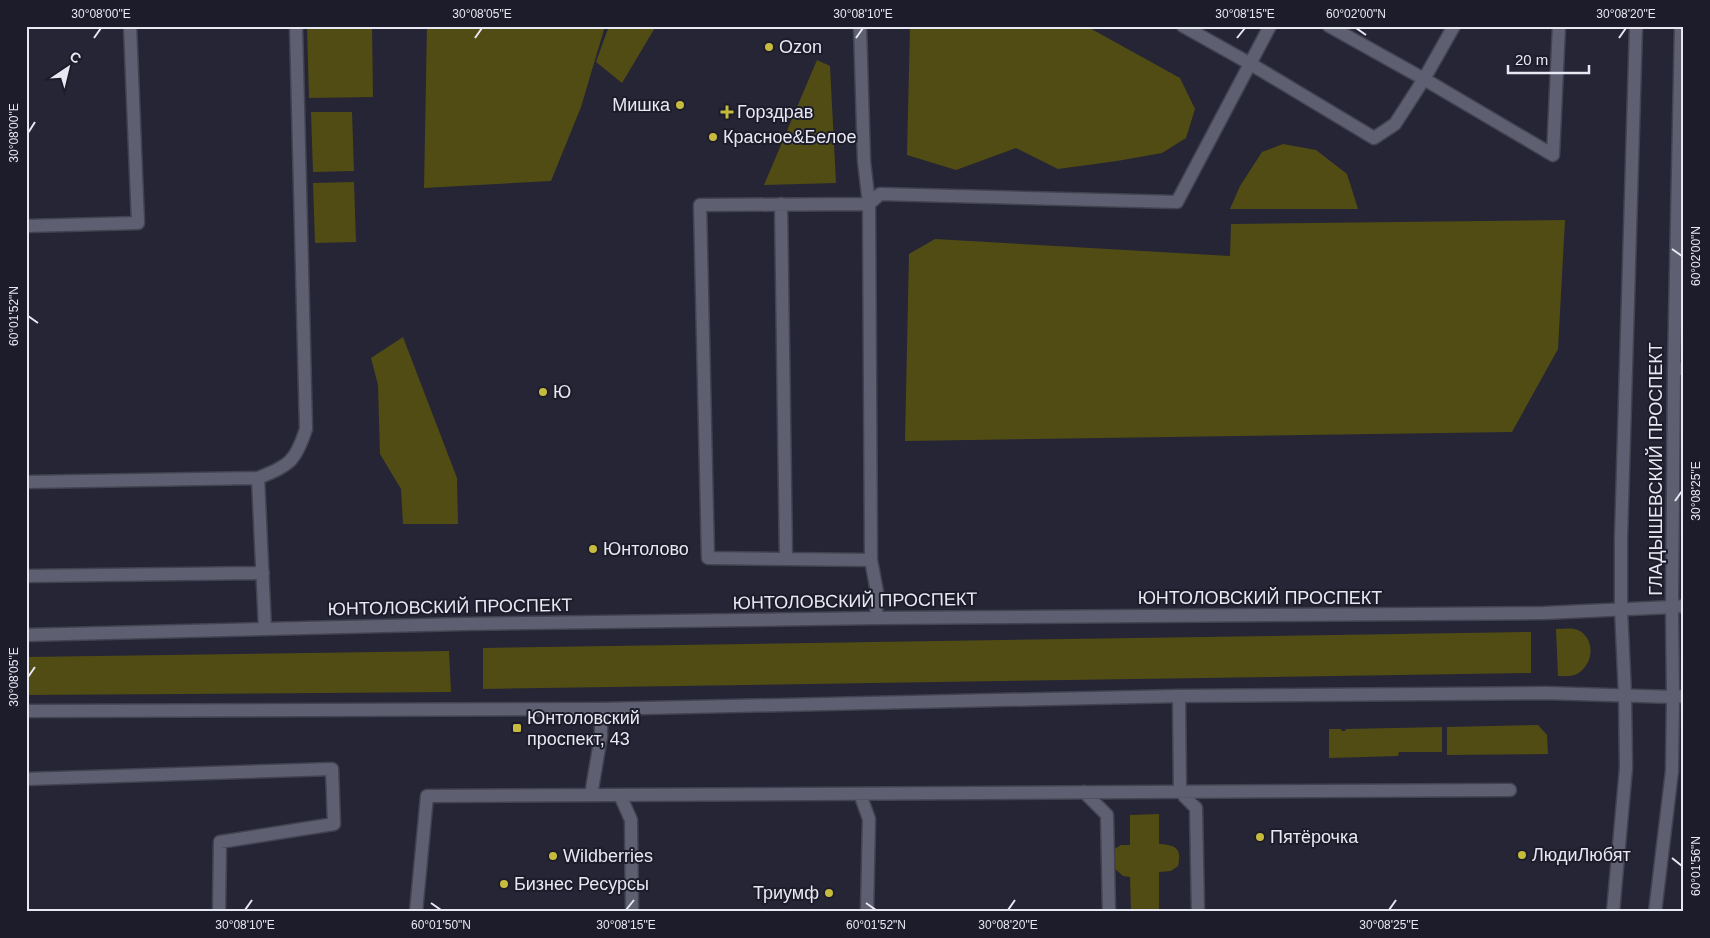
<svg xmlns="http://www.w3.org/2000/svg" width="1710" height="938" font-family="Arial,sans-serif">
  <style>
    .green { fill: #514c13 }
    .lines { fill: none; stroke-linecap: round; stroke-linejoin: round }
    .service-casing { stroke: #434250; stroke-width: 15 }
    .minor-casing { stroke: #434250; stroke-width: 15 }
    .tertiary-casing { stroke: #434250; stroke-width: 15 }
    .service { stroke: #5e5f71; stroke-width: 12 }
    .minor { stroke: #5e5f71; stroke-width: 12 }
    .tertiary { stroke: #5e5f71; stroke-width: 12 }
    .ticks { fill: none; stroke: #e8e8f3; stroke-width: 2 }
    .poi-dot { fill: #c6bb3c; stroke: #1c1c2b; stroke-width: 2 }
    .labels { text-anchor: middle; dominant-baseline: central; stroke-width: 4; stroke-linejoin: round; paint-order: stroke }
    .poi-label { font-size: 18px; fill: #e8e8f3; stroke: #1c1c2b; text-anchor: start }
    .street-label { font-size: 18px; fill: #e8e8f3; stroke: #1c1c2b }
    .neatline { fill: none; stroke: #e8e8f3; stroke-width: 2 }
    .ticks-label { font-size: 12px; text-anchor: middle; fill: #e8e8f3 }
  </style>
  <rect width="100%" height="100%" fill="#252536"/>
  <!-- green -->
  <path class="green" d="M307,26H372L373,97L309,98Z
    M427,26H605L581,107L551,181L424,188Z
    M609,26H656L622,83L596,62Z
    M910,26H1086L1180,78L1195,109L1186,138L1162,153L1117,161L1058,169L1016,148L956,170L907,155Z
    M817,60L830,66L836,183L764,185Z
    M311,112H352L354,171L313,172Z
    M1283,144L1316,150L1347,174L1358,209H1230L1240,186L1262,152Z
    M354,182L356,242L315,243L313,183Z
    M1565,220L1558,349L1512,432L905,441L909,254L935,239L1230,256L1231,224Z
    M403,337L457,478L458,524H403L401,489L380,454L378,385L371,358Z
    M1556,629C1564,629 1573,627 1580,631C1596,641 1593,665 1577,674C1571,677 1564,676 1558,676Z
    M1531,632V673L483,689V648Z
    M449,651L451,692L26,695V657Z
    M1538,725L1547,735L1548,754L1447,755V727Z
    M1442,727V752H1399L1398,756L1329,758V729H1341L1342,731H1345L1346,729Z
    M1159,814V844C1176,845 1182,848 1178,866L1171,871L1159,872V912H1131L1130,877L1123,876L1113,867V850L1121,845H1130V815Z"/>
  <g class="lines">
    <defs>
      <path id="service" d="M860,26L864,161L869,204L880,194L1177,202L1270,26
        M1183,26L1249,63L1374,138L1395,124L1424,79L1553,155L1559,26
        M1329,26L1424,79L1454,26
        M781,204L786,559
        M26,226L138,223L130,26
        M1674,369H1684
        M258,478C289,465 295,463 306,429L296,26
        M26,482L258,478L265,629
        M871,560L708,558L700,205L869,204L871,560L877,592L876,618
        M26,576L263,573
        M1179,696L1180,792L1196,808L1198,912
        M26,779L332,769L334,824L220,842L219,912
        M1084,792L1107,815L1109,912
        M860,794L869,819L867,912
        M591,795L601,736V709
        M620,795L631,820L632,912
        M416,912L427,796L1510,790"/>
      <path id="minor" d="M1681,26L1674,369L1672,607L1684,606
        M1613,912L1626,768L1625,695L1621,609V538L1636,26
        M1655,912L1672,771L1673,697L1684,696"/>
      <path id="tertiary" d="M26,635L463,624L876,618L1544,613L1672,607L1673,697L1545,693L1179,696L601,709L26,711"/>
    </defs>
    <!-- service casing -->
    <use href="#service" class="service-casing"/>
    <!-- minor casing -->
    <use href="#minor" class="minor-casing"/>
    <!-- tertiary casing -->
    <use href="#tertiary" class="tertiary-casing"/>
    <!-- service -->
    <use href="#service" class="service"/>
    <!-- minor -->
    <use href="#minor" class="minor"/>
    <!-- tertiary -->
    <use href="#tertiary" class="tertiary"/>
  </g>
  <!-- ticks -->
  <path class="ticks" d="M1356,28L1366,35M94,38L101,28M475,38L482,28M856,38L863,28M1237,38L1245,28M1619,38L1626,28M28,133L35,122M1672,249L1682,256M28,316L38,323M1675,501L1682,491M28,677L35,667M1672,858L1682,866M431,903L441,910M866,903L876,910M245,910L252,900M626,910L634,900M1008,910L1015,900M1389,910L1396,900"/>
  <!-- markers -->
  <g class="poi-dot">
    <circle cx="769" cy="47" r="5"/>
    <circle cx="680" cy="105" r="5"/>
    <path d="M724.5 104.5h5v5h5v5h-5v5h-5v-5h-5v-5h5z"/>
    <circle cx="713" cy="137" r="5"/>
    <circle cx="543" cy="392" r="5"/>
    <circle cx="593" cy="549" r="5"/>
    <rect x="512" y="723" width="10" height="10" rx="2.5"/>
    <circle cx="1260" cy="837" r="5"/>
    <circle cx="1522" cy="855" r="5"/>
    <circle cx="553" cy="856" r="5"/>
    <circle cx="504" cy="884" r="5"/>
    <circle cx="829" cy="893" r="5"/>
  </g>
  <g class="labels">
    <!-- poi labels -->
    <g class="poi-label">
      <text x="779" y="47">Ozon</text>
      <text x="670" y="105" text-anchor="end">Мишка</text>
      <text x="737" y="112">Горздрав</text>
      <text x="723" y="137">Красное&amp;Белое</text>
      <text x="553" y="392">Ю</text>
      <text x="603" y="549">Юнтолово</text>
      <text x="527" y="718">Юнтоловский<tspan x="527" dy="21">проспект, 43</tspan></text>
      <text x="1270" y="837">Пятёрочка</text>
      <text x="1532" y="855">ЛюдиЛюбят</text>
      <text x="563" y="856">Wildberries</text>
      <text x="514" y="884">Бизнес Ресурсы</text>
      <text x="819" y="893" text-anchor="end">Триумф</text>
    </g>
    <!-- street labels -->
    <g class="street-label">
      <text transform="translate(1656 469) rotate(-90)">ГЛАДЫШЕВСКИЙ ПРОСПЕКТ</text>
      <text x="1260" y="598">ЮНТОЛОВСКИЙ ПРОСПЕКТ</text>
      <text transform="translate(855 601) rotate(-1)">ЮНТОЛОВСКИЙ ПРОСПЕКТ</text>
      <text transform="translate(450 607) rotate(-1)">ЮНТОЛОВСКИЙ ПРОСПЕКТ</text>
    </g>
  </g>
  <!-- border -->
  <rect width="1710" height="938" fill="none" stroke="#1c1c2b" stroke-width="55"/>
  <!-- north arrow -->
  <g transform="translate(68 68) rotate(35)" stroke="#1c1c2b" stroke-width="4" paint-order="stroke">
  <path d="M0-4L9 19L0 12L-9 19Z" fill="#e8e8f3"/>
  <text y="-8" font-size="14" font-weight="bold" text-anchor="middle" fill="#e8e8f3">С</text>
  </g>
  <!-- scale -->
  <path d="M1508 65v8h81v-8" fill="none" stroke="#e8e8f3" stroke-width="2.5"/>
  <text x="1515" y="65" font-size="15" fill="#e8e8f3" stroke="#1c1c2b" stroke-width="4" paint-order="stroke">20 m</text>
  <rect x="28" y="28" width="1654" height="882" class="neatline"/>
  <g class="ticks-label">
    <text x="101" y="18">30°08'00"E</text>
    <text x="482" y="18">30°08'05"E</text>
    <text x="863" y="18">30°08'10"E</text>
    <text x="1245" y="18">30°08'15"E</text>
    <text x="1356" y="18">60°02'00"N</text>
    <text x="1626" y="18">30°08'20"E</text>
    <text transform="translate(14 133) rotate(-90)" y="4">30°08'00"E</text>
    <text transform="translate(1696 256) rotate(-90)" y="4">60°02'00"N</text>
    <text transform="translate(14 316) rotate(-90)" y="4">60°01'52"N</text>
    <text transform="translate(1696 491) rotate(-90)" y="4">30°08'25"E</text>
    <text transform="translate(14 677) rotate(-90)" y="4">30°08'05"E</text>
    <text transform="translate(1696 866) rotate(-90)" y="4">60°01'56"N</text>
    <text x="245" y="929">30°08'10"E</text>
    <text x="441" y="929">60°01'50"N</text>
    <text x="626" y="929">30°08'15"E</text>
    <text x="876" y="929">60°01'52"N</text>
    <text x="1008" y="929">30°08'20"E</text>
    <text x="1389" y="929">30°08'25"E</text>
  </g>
</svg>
